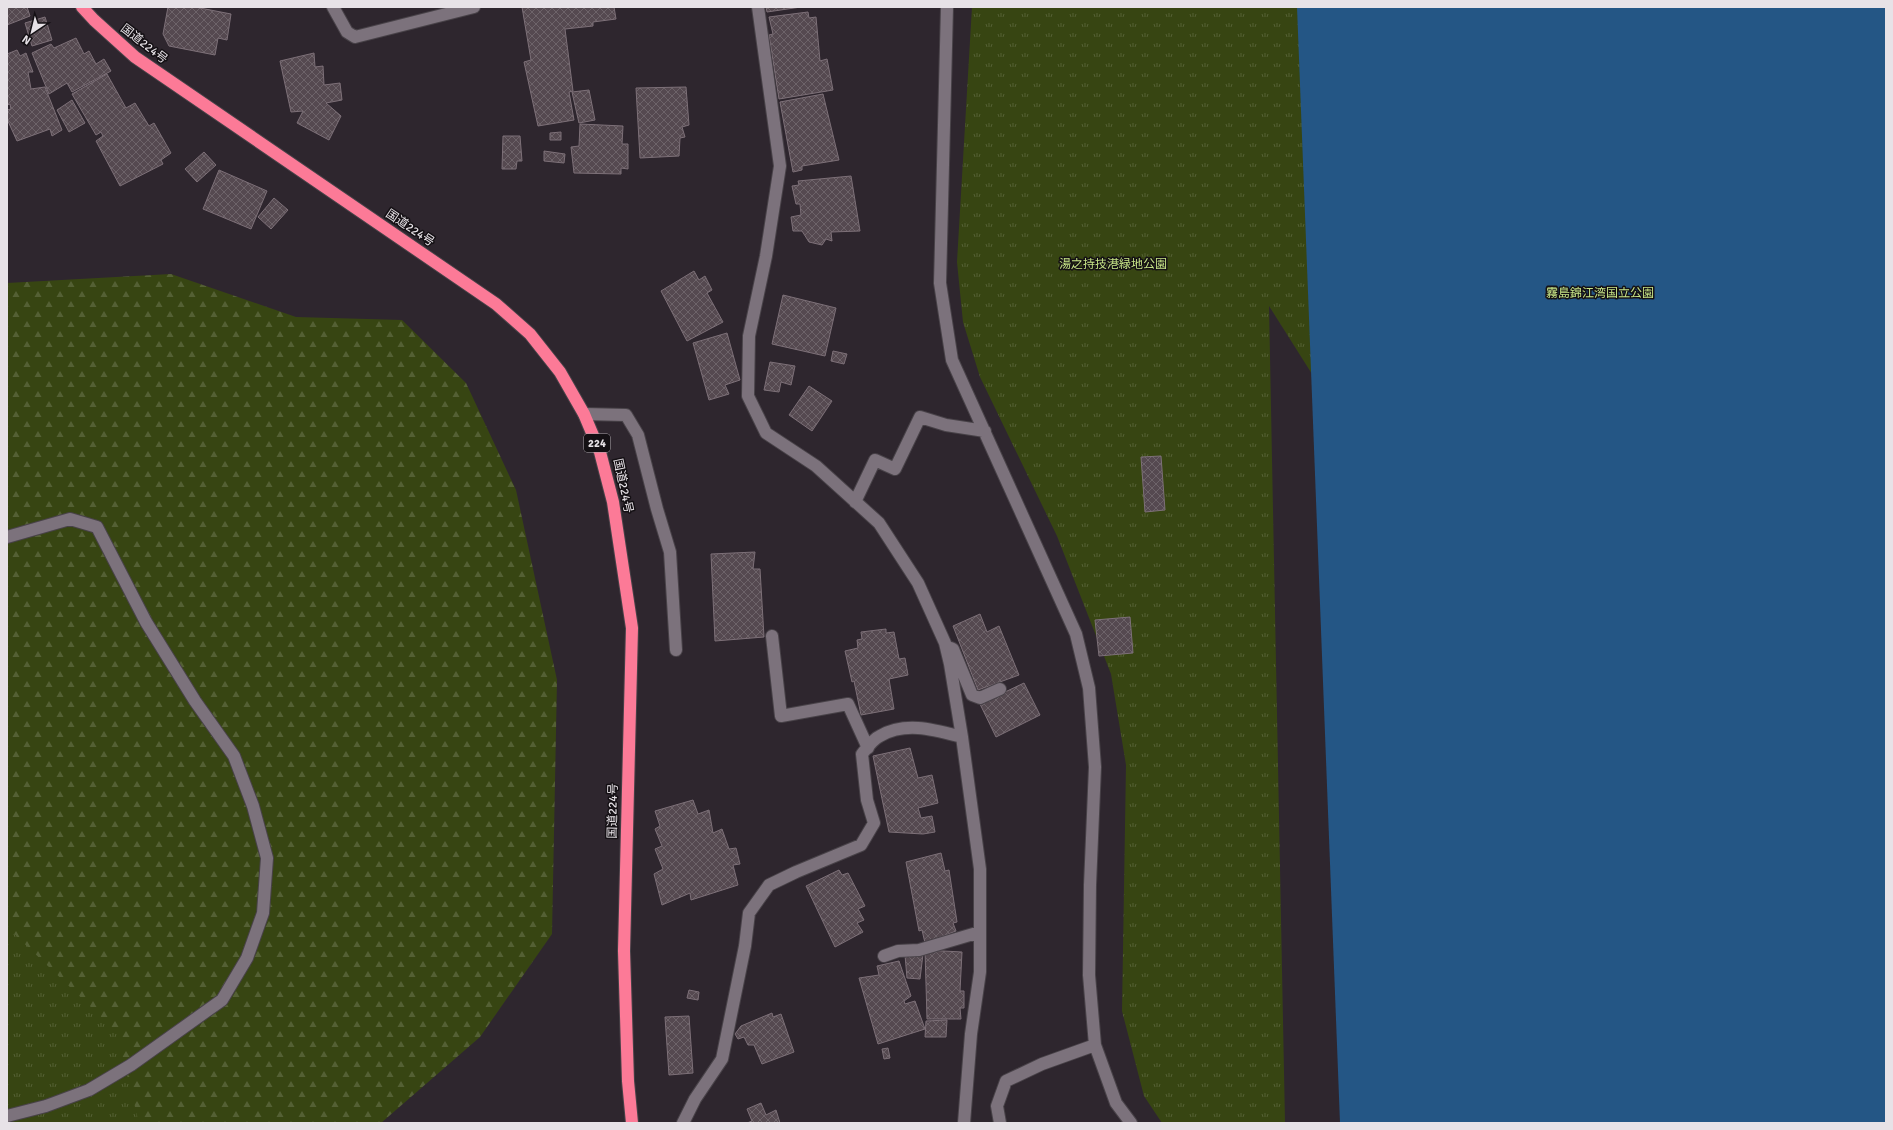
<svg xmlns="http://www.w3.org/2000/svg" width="1893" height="1130" font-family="Signika,'Noto Sans JP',sans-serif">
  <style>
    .forest { fill: url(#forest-firs) }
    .park { fill: url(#park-tufts) }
    .water { fill: #245685 }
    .building { fill: url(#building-cross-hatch); stroke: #7d7078 }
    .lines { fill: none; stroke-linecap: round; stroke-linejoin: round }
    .minor-casing { stroke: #484248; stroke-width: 14 }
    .highway-casing { stroke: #484248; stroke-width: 14 }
    .minor { stroke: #7c727c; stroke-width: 12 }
    .highway { stroke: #fc7a97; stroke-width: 12 }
    .labels { text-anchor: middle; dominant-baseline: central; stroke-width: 3; stroke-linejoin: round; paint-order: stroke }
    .shield { fill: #141014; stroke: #a8a3a8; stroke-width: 1 }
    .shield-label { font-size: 11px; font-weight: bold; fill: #e7e2e7 }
    .street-label { font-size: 12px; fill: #e7e2e7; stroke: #141014 }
    .park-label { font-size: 12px; fill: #c7e587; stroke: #141014 }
  </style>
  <defs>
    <pattern id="forest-firs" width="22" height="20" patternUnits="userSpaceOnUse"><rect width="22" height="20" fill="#374512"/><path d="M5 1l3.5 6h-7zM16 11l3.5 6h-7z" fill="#546034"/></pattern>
    <pattern id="park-tufts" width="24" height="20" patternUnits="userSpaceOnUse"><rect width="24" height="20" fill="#374512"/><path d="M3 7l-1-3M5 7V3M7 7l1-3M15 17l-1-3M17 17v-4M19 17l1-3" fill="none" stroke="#546034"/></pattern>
    <pattern id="building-cross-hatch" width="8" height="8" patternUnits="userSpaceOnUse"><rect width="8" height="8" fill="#554950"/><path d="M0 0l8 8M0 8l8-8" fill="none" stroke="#6d6369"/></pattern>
  </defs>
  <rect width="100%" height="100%" fill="#2e262e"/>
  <!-- forest -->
  <path class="forest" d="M171,274L296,317L402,320L466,383L516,490L557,680L552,934L480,1037L381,1123H7V283Z"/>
  <!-- park -->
  <path class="park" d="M972,7H1886V1123L1372,469L1269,306L1285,1123H1162L1144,1096L1122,1011L1126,765L1111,674L1057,536L980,377L963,322L957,262Z
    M7,927L116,1031L139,1123H7Z"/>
  <!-- water -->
  <path class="water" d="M1297,7H1886V1123H1340Z"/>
  <!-- building -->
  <path class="building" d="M7,7H27L30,16L7,25Z
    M168,7H195L231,14L227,40L218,38L215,55L169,46L163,34Z
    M522,7H614L616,19L593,22V26L565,29L573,91L569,92L574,120L538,126L524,62L531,60Z
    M766,7H801L767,12Z
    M808,12L809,18L816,17L820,61L827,59L833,90L779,99L769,35L773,34L769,17Z
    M45,17L52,40L32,46L25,23Z
    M76,38L84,54L89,51L96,64L104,59L111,71L72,92L67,83L49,94L32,53L51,44L54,48Z
    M17,50L20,56L26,53L33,72H28L31,89L45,87L62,130L52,136L50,129L17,141L7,119V110L11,109L10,104L7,105V54Z
    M314,53L315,67L323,66L324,85L340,83L342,100L326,103L341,116L329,140L297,123L303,111L291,112L280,61Z
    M107,74L126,108L135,103L149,126L154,123L171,153L161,160L163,164L120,186L96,141L103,136L101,132L96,135L72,94Z
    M686,87L689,125L682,127L685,137L680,138L679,156L640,158L636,88Z
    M589,90L595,120L579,123L572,92Z
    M823,94L839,160L802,166V170L793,172L780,102Z
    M72,100L85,123L69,132L57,110Z
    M580,124L623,126L622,144H628V169L621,168V174L574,173L571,147L579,146Z
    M561,132V140H550V133Z
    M503,136H520L522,161H517L516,169H502Z
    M544,151L565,154L564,163L544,161Z
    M204,152L216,165L197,182L185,169Z
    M219,170L267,191L251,229L203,209Z
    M851,176L860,231L831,232L832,241L826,239L822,245L809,242L802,231H793L791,217L801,215L800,204H796L792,186L799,185L798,181Z
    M274,198L288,210L271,229L258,217Z
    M694,271L699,280L705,276L712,290L707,293L723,322L687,341L661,291Z
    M783,295L836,308L825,356L772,344Z
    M727,333L740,380L725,385L729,394L709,400L693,343Z
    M833,351L847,354L844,364L831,361Z
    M770,362L795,366L791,385L781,382L779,392L764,390Z
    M809,386L832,401L812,431L789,415Z
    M1161,456L1165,510L1145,512L1141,457Z
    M755,552L753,569H760L764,637L715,641L711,554Z
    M980,614L987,632L999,626L1019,675L978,690L953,626Z
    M1130,617L1133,653L1099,656L1095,620Z
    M886,629V633L894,632L899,659L905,658L908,675L889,679L894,709L861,715L854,681L852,682L845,651L858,648L857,640L862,639L861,632Z
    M1024,683L1040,715L996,737L980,704Z
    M910,748L918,778L932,775L938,803L918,808L921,818L932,816L935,832L923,834L889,832L873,756Z
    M693,800L698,814L709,810L713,833L722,829L729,849L736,848L740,864L733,865L738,885L691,900L690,893L662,905L654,874L663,869L655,849L662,846L655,829L660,826L655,811Z
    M941,853L945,871L949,870L957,922L953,923L956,931L925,943L922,930L919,931L906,862Z
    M839,870L842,875L848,873L865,906L858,909L864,920L857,923L863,932L835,947L806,886Z
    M925,950L962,952L960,991H964V1008H960L961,1019H927Z
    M923,954L920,979L907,978L905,955Z
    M899,961L911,996L904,1001L905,1004L915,1001L925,1029L878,1044L859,978L879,975L877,966Z
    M689,990L699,992L698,1000L687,998Z
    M772,1013L773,1017L781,1014L794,1052L762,1064L754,1045H748L744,1037L738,1039L735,1034L741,1026Z
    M689,1016L693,1073L669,1075L665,1017Z
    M947,1020L946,1037H925L926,1021Z
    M888,1048L890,1058L884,1059L882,1049Z
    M761,1103L766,1115L776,1110L780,1123H747L752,1121L747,1109Z"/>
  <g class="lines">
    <defs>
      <path id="minor" d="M333,7L347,32L355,37L474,7
        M758,7L780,166L766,256L749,336L748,396L766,433L816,466L879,523L918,583L945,643L950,664L962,737L980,869V972L971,1034L964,1123
        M947,7L940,283L952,360L1076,634L1089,688L1095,767L1090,885L1089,975L1095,1045L1116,1103L1131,1123
        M584,414L626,415L638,435L657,509L670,552L676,650
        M855,502L875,460L895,469L920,417L946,425L985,431
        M7,537L70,519L97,527L146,622L195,701L234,756L253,806L267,858L263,913L247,958L222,1000L131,1065L89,1090L46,1106L7,1116
        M772,636L781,716L848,704L868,748
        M951,648L953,649L972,695L980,698L1000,689
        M884,956L898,951L919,950L980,932
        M683,1123L695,1099L722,1059L745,946L749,913L769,885L796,872L861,845L874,823L867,800L862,754C867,748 873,739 880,736C906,721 935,730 962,737
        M1000,1123L997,1106L1006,1081L1042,1064L1095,1045"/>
      <path id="highway" d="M82,7L94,20L135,57L496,304L530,334L560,372L584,414L600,452L613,502L632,628L624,951L628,1081L632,1123"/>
    </defs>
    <!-- minor casing -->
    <use href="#minor" class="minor-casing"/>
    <!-- highway casing -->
    <use href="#highway" class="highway-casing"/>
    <!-- minor -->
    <use href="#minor" class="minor"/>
    <!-- highway -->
    <use href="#highway" class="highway"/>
  </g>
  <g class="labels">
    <!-- shield labels -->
    <rect class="shield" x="584" y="434" width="26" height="18" rx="3"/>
    <g class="shield-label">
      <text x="597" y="443">224</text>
    </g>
    <!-- street labels -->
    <g class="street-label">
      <text transform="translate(144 44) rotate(38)">国道224号</text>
      <text transform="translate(410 228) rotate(34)">国道224号</text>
      <text transform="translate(623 486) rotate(78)">国道224号</text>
      <text transform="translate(613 811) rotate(-89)">国道224号</text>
    </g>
    <!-- park labels -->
    <g class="park-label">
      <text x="1113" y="264">湯之持技港緑地公園</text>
      <text x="1600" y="293">霧島錦江湾国立公園</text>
    </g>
  </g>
  <!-- border -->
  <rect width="1893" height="1130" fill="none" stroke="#e7e2e7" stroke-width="16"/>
  <!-- north arrow -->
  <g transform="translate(32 32) rotate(215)" stroke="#141014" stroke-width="3" paint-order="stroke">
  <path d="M0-3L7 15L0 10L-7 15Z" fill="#e7e2e7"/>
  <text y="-6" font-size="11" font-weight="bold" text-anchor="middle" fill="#e7e2e7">N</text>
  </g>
</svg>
